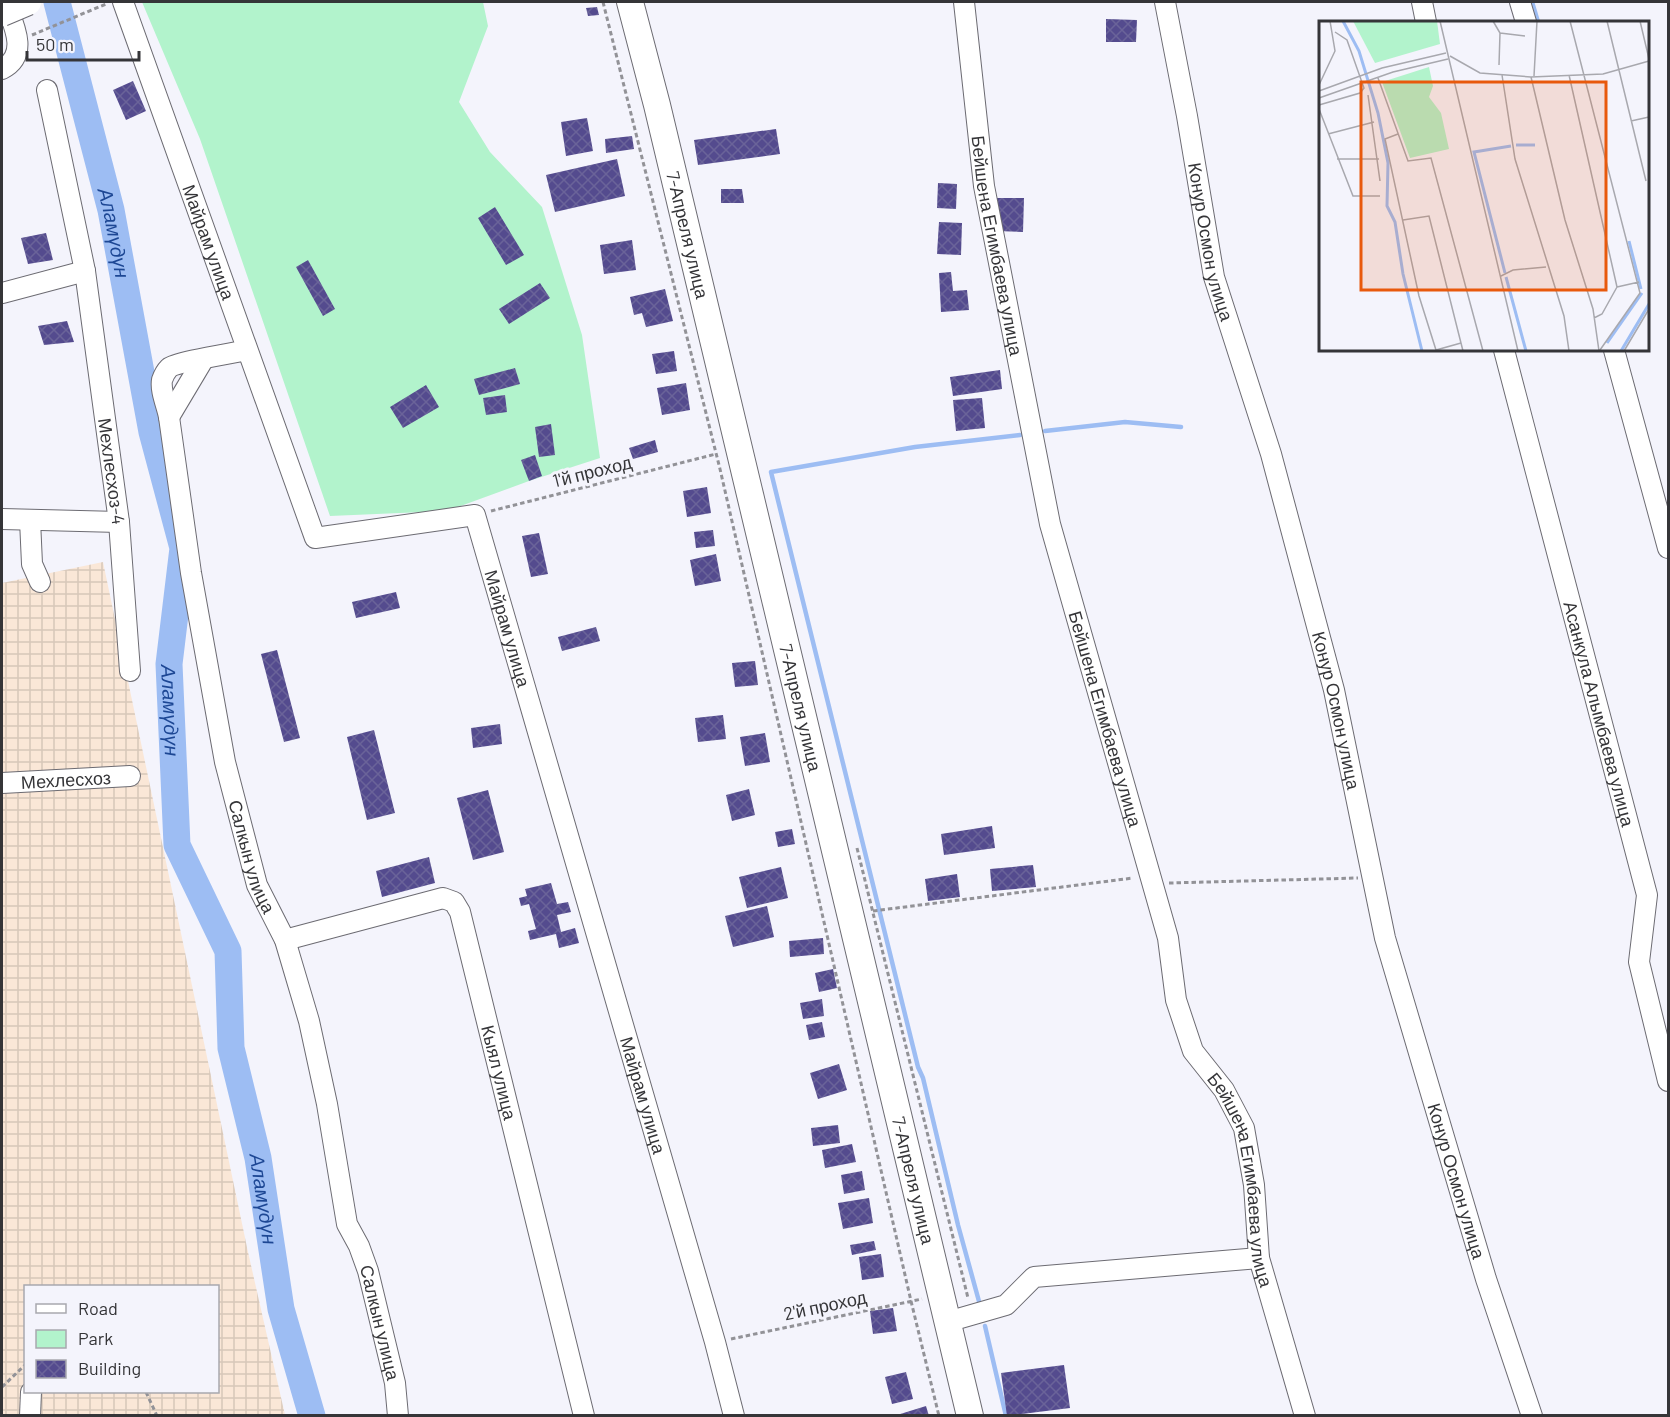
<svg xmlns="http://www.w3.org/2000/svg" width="1670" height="1417" font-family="Barlow,sans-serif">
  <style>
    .industrial { fill: url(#industrial-grid); fill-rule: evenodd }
    .park { fill: #b2f3cc }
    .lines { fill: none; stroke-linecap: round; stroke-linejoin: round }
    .stream { stroke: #9dbdf3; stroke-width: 4.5 }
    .river { stroke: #9dbdf3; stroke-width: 27 }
    .building { fill: url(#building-cross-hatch) }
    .minor-casing { stroke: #6c6b72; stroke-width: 22 }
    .major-casing { stroke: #6c6b72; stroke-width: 28 }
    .path { stroke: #929297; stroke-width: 3; stroke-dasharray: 4.5 3; stroke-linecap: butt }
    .minor { stroke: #fff; stroke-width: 20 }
    .major { stroke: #fff; stroke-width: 26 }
    .major-bridge-casing { stroke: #6c6b72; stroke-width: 28; stroke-linecap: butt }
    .major-bridge { stroke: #fff; stroke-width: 26 }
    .labels { text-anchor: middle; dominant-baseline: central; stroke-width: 6; stroke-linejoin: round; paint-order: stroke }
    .street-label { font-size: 18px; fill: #353538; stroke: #f4f4fc }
    .water-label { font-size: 20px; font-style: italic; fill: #1d4794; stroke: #f4f4fc }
    .inset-river { fill: none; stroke: #9dbdf3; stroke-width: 3 }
    .inset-road { fill: none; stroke: #a8a8ae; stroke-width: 1.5 }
    .view { fill: #e8590c; fill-opacity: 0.15; stroke: #e8590c; stroke-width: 3 }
    .inset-edge { fill: none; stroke: #353538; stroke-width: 3 }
  </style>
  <defs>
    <pattern id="industrial-grid" width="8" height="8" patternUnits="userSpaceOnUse" patternTransform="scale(1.5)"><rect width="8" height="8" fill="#fae7d7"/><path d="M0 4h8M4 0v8" fill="none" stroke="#d7c7b9"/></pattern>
    <pattern id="building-cross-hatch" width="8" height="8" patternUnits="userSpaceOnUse" patternTransform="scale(1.5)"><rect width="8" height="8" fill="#544b8e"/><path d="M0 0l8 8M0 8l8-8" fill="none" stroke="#6a6399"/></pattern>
  </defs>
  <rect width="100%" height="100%" fill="#f4f4fc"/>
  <!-- industrial -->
  <path class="industrial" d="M103,562L248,1252L285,1415H2V583ZM26,1286H218V1392H26Z"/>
  <!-- park -->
  <path class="park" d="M142,2H483L488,26L459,102L490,152L542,207L582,335L600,458L529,481L447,511L330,516L200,139Z"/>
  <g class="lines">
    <!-- stream -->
    <path class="stream" d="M1532,2L1538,22
      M1045,431L1125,422L1181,427
      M980,1305L958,1225L923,1078L918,1067L771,472L915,447L1020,435
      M985,1326L1006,1416"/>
    <!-- river -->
    <path class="river" id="s1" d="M57,2L111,210L152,432L183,548L169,664L177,845L228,951L231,1048L258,1158L281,1309L312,1416"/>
  </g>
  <!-- building -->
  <path class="building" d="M597,7L599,15L588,16L586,8Z
    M1106,19L1137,20L1136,42H1106Z
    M133,81L146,111L126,120L113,90Z
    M587,118L593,151L566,156L561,122Z
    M776,129L780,154L698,165L694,140Z
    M632,136L634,149L606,153L605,139Z
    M617,159L625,196L555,212L546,175Z
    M938,183L957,184L956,209L937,208Z
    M721,189H742L744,203H721Z
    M997,198H1024L1023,232L996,231Z
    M495,207L524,255L506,265L478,218Z
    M939,222L962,223L961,255L937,254Z
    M46,233L53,260L28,264L21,238Z
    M632,240L636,270L604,274L600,245Z
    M308,260L335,309L323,316L296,267Z
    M951,272L953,291L967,290L969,310L941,312L939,273Z
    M540,283L550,298L509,324L499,309Z
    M665,289L673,321L646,327L642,313L634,315L630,297Z
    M67,321L74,342L44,345L38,326Z
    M674,351L677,371L656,374L652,354Z
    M515,368L520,384L479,395L474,379Z
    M1000,370L1002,389L953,396L950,377Z
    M686,383L690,410L662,415L657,388Z
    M426,385L439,407L403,428L390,407Z
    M505,395L507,412L486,415L483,398Z
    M982,398L985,428L956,431L953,400Z
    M551,424L555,455L539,457L535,427Z
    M655,440L658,452L633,459L629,448Z
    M535,455L542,476L529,481L521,460Z
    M707,487L711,513L687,517L683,491Z
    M713,530L715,546L696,548L694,532Z
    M539,533L548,574L531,577L522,536Z
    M716,554L721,581L695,586L690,560Z
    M396,592L400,608L356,618L352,602Z
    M596,627L600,641L562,651L558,637Z
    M277,650L300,738L284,742L261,654Z
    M755,661L758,685L735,687L732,663Z
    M723,715L726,739L698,742L695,718Z
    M500,724L502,744L473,748L471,728Z
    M374,730L395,813L367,820L347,737Z
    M765,733L770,762L745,766L740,737Z
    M749,789L755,815L732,821L726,795Z
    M488,790L504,852L473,860L457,798Z
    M992,826L995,848L944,855L941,834Z
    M792,829L795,844L778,847L775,832Z
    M429,857L435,883L382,897L376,871Z
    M1033,865L1036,887L992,891L990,869Z
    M781,867L788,898L747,908L739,877Z
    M957,874L960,897L928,901L925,879Z
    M551,883L557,904L568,902L571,912L557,915L561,932L575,928L579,943L559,948L556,934L530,940L528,931L536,929L529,904L521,906L519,898L527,896L525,889Z
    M767,906L774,937L733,947L725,916Z
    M823,938L824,954L790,957L789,941Z
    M833,969L837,988L819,992L815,973Z
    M822,999L824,1016L803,1019L800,1003Z
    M822,1022L825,1037L809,1040L806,1025Z
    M839,1064L847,1090L818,1099L810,1073Z
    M838,1125L840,1143L813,1146L811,1128Z
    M852,1144L856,1162L825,1168L822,1150Z
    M862,1171L865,1190L844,1194L841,1175Z
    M869,1198L873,1223L843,1229L838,1203Z
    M874,1241L876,1250L852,1255L850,1245Z
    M881,1254L884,1277L862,1280L859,1257Z
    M893,1308L897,1331L873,1334L870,1311Z
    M1064,1365L1070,1408L1007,1416L1001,1373Z
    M906,1372L913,1399L892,1404L885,1377Z
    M926,1406L929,1416H897V1415Z"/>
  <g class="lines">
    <defs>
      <g id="minor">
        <path id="s2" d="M123,2L315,538L475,515L715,1342L734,1416"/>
        <path id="s3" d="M964,2L984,186L1050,524L1168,938L1176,1000L1193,1051L1224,1090L1244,1128L1254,1185L1259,1258L1305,1416"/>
        <path id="s4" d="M1165,2L1187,116L1214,277L1271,454L1334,690L1385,938L1486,1279L1532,1416"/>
        <path d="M1422,2L1426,22"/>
        <path d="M1520,2L1526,22"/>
        <path d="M2,69C30,55 13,23 5,2"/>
        <path id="s5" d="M47,90L85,271L119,522L130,671"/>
        <path d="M2,293L85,271"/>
        <path id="s6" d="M247,350C234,353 176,362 169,368C166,371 163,377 162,380C160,391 167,406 169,417L191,573L225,762L257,885L285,940L309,1021L327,1104L347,1224L359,1246L368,1271L395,1383L398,1416"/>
        <path id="s7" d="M1504,350L1647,895L1639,962L1668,1081"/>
        <path d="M1614,350L1668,548"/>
        <path d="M169,417L203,360"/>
        <path d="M2,519L119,522"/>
        <path d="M30,520L32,564L40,582"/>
        <path id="s8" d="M2,783L130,776"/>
        <path id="s9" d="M285,940L443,898L454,902L460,912L584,1416"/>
        <path d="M947,1322L1006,1305L1034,1277L1259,1258"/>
        <path d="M30,1416L31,1392"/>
      </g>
      <g id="major">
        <path id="s10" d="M630,2L657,105L970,1416"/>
      </g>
    </defs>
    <!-- minor casing -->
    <use href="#minor" class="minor-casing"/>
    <!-- major casing -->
    <use href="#major" class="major-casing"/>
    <!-- path -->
    <path class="path" d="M603,2L720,469L911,1301L939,1416
      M32,35L106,4
      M491,511L716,454
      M857,848L968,1298
      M1169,883L1358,878
      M873,911L1133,878
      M731,1339L922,1299
      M2,1387L26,1364
      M146,1392L157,1416"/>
    <!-- minor -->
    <use href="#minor" class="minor"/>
    <!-- major -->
    <use href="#major" class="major"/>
    <defs>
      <path id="major-bridge" d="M2,13L28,2"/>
    </defs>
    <!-- major-bridge casing -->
    <use href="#major-bridge" class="major-bridge-casing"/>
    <!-- major-bridge -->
    <use href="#major-bridge" class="major-bridge"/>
  </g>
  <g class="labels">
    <!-- street labels -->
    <g class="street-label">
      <text stroke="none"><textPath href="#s10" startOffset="240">7-Апреля улица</textPath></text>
      <text stroke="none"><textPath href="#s2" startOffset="255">Майрам улица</textPath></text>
      <text stroke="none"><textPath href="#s4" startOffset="244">Конур Осмон улица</textPath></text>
      <text stroke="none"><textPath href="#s3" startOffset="246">Бейшена Егимбаева улица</textPath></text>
      <text stroke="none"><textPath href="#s5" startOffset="387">Мехлесхоз-4</textPath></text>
      <text transform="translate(592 471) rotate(-14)">1'й проход</text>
      <text stroke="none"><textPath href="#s2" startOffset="849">Майрам улица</textPath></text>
      <text stroke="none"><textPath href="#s10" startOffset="726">7-Апреля улица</textPath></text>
      <text stroke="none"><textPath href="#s4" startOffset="730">Конур Осмон улица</textPath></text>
      <text stroke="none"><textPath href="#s7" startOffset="376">Асанкула Алымбаева улица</textPath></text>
      <text stroke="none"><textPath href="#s3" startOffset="732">Бейшена Егимбаева улица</textPath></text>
      <text stroke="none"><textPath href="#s8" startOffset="64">Мехлесхоз</textPath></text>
      <text stroke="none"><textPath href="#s6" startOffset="580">Салкын улица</textPath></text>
      <text stroke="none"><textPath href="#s9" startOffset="352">Кыял улица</textPath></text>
      <text stroke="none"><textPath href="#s2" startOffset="1335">Майрам улица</textPath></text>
      <text stroke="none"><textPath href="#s10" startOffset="1212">7-Апреля улица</textPath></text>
      <text stroke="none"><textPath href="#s3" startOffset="1218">Бейшена Егимбаева улица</textPath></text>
      <text stroke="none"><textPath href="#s4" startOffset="1216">Конур Осмон улица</textPath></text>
      <text transform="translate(825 1305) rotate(-12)">2'й проход</text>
      <text stroke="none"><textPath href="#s6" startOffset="1066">Салкын улица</textPath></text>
    </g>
    <!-- water labels -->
    <g class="water-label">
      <text stroke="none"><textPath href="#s1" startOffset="238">Аламүдүн</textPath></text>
      <text stroke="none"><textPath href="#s1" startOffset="724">Аламүдүн</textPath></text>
      <text stroke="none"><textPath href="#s1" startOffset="1228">Аламүдүн</textPath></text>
    </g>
  </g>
  <!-- overview -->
  <g transform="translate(1319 21)">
    <rect width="330" height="330" fill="#f4f4fc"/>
    <path d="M110,46L114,65L110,76L122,92L130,128L91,137L63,61Z" fill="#b2f3cc"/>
    <path d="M34,0H118L121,23L56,42Z" fill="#b2f3cc"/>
    <path class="inset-river" d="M24,0L40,30L59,92L69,142L68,185L76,201L84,253L103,330M197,124H216M310,220L322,268M186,252L155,131L192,125M187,256L207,330M288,322L323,272M302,330L330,283"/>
    <path class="inset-road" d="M121,0L199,330M174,0L181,12L180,44M251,0L321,272L281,329M288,0L327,160M321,0L330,38M181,12L206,15M131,35L161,52L212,56L284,53L330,40M183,54L196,138L245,295L250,330M250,54L298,266L283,293L275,297M215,55L218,0M212,56L246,199L274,288L280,330M59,57L89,140L112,137L164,330M0,64L16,30L11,0M0,70L63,47L127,32M49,74L61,160M0,77L74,51L129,38M0,84L41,72L45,67L28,19L16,11M0,88L34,175H61M312,100L330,96M9,113L55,101M79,113L66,118L100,275L117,329L142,322M18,138H60M84,199L110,195L144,330M182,255L194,249L227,246M298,266L320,261M305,330L330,288"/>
    <path class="view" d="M42,61H287V269H42Z"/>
    <rect width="330" height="330" class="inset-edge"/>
  </g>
  <!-- border -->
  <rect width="1670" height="1417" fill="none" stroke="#353538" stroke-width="6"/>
  <!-- legend -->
  <rect x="24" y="1285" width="195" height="108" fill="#f4f4fc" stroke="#a8a8ae" stroke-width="1.5"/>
  <rect x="36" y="1304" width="30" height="9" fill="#ffffff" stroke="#a8a8ae" stroke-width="1.5"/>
  <text x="78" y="1315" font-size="18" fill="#353538">Road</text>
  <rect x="36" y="1330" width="30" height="18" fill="#b2f3cc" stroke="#a8a8ae" stroke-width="1.5"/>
  <text x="78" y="1345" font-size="18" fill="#353538">Park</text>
  <rect x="36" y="1360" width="30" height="18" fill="url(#building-cross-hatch)" stroke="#a8a8ae" stroke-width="1.5"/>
  <text x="78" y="1375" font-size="18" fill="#353538">Building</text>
  <!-- scale -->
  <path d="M27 51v9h112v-9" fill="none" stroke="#353538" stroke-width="3"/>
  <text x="36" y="51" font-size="18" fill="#353538" stroke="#f4f4fc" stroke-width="4.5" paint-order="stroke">50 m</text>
</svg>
